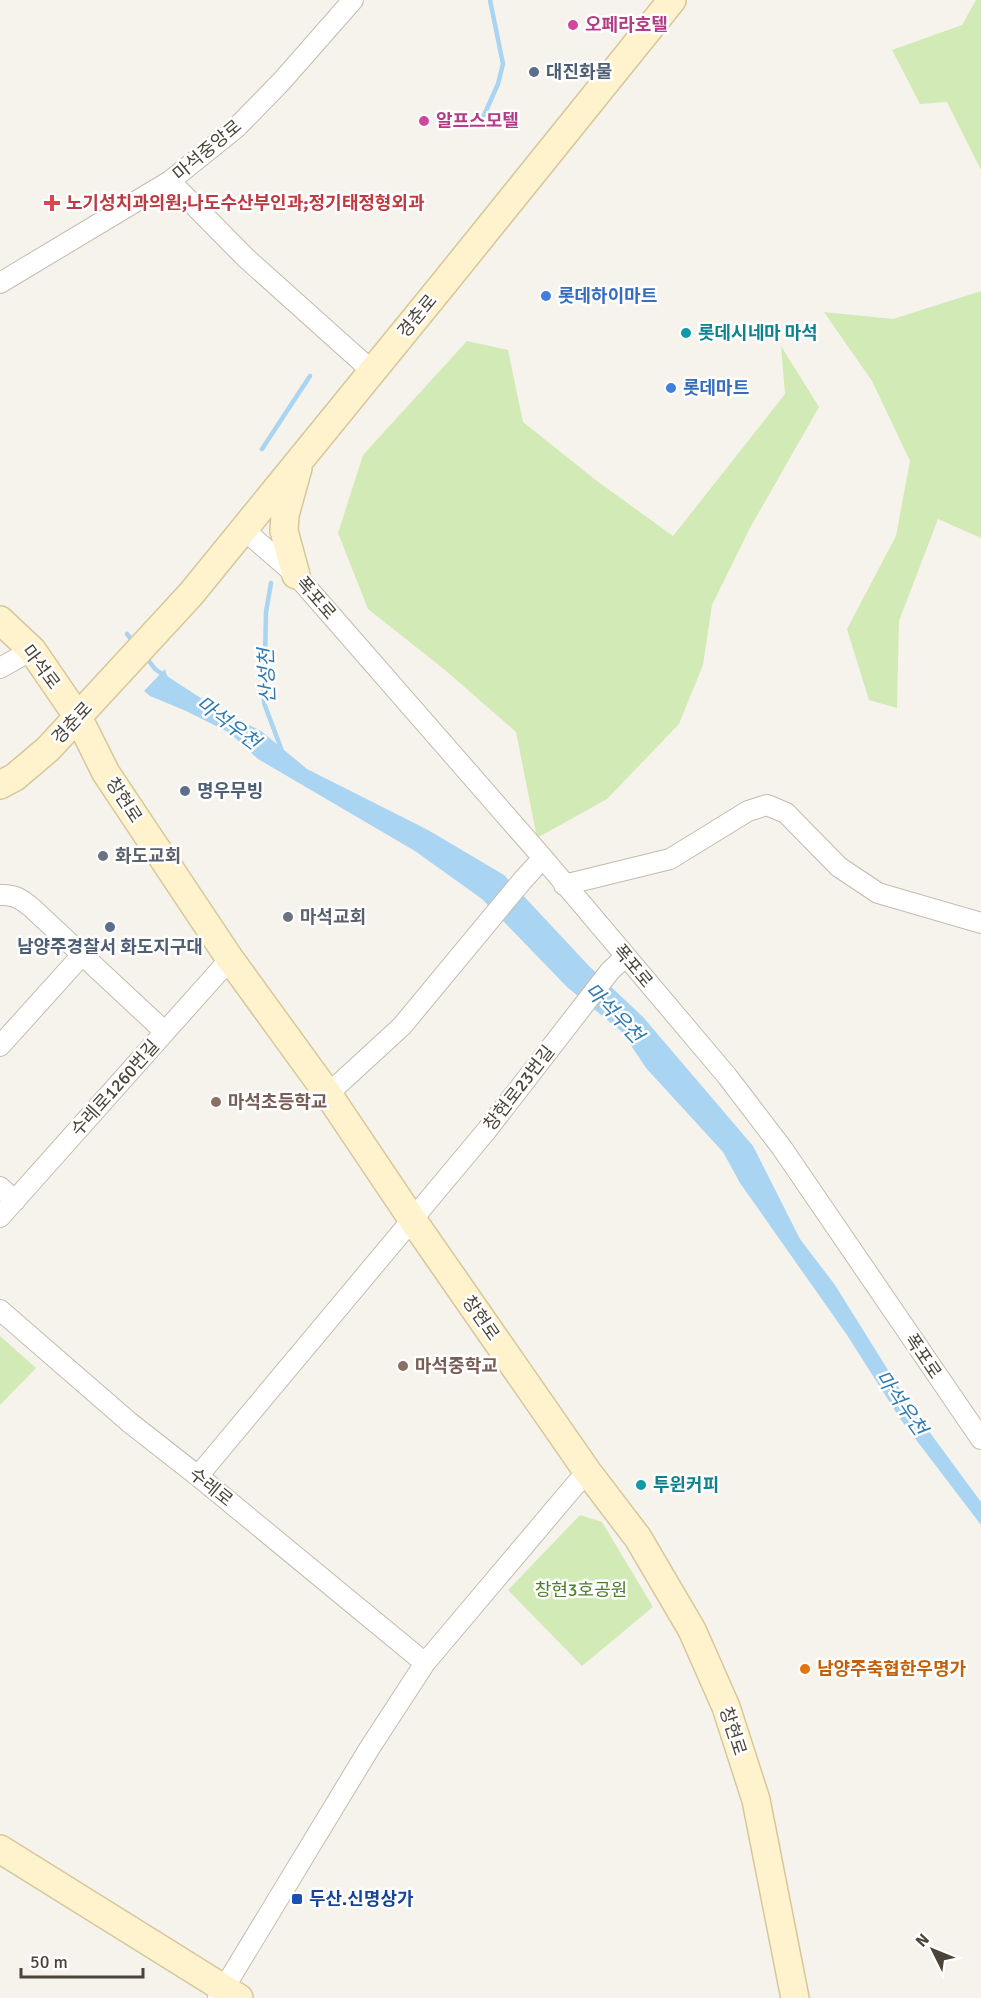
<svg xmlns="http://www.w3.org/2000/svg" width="981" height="1998" font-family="Signika,'Noto Sans KR',sans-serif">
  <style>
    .green { fill: #d2eab5 }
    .water { fill: #a9d4f2 }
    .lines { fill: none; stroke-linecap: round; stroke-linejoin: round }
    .stream { stroke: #a9d4f2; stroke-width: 4.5 }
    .street-casing { stroke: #c2bbae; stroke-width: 22 }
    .secondary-casing { stroke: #d6c79b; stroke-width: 30 }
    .street { stroke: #fff; stroke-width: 20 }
    .secondary { stroke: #fff3cd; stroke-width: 27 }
    .hotel-dot { fill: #d1479c; stroke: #fff; stroke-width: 2 }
    .service-dot { fill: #5c6f8a; stroke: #fff; stroke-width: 2 }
    .health-dot { fill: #e0444e; stroke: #fff; stroke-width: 2 }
    .shop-dot { fill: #3f7fe0; stroke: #fff; stroke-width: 2 }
    .culture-dot { fill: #0f9aa8; stroke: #fff; stroke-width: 2 }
    .worship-dot { fill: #6b7280; stroke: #fff; stroke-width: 2 }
    .education-dot { fill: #8d6e63; stroke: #fff; stroke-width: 2 }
    .food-dot { fill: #e8710a; stroke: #fff; stroke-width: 2 }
    .transit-dot { fill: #1a4fb4; stroke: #fff; stroke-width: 2 }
    .labels { text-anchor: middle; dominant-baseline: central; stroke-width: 5; stroke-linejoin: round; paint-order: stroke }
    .hotel-label { font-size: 18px; font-weight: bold; fill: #b23c85; stroke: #fff; text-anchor: start }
    .service-label { font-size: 18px; font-weight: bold; fill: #4e5e75; stroke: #fff; text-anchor: start }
    .street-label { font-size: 18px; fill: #4b4439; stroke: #fff }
    .health-label { font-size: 18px; font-weight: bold; fill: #be3a42; stroke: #fff; text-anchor: start }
    .shop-label { font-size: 18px; font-weight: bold; fill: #366cbe; stroke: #fff; text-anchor: start }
    .culture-label { font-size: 18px; font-weight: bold; fill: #0d838f; stroke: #fff; text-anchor: start }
    .worship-label { font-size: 18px; font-weight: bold; fill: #5b616d; stroke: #fff; text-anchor: start }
    .education-label { font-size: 18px; font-weight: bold; fill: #785e54; stroke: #fff; text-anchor: start }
    .park-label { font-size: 18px; fill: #4a7f2a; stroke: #fff }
    .food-label { font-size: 18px; font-weight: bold; fill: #c56008; stroke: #fff; text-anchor: start }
    .transit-label { font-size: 18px; font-weight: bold; fill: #164399; stroke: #fff; text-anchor: start }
    .water-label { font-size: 20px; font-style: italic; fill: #2e7ab2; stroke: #fff }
  </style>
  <rect width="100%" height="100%" fill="#f6f3ec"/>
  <!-- green -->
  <path class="green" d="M976,0H981V170L947,102L920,104L892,50L962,25Z
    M981,291V538L938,519L899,621L897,708L869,700L847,629L896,536L910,461L872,381L824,312L893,319Z
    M467,341L508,350L523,422L597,481L673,536L785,394L781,346L819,407L750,528L712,605L703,665L679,724L607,799L537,838L516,732L445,670L368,609L338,533L363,455Z
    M0,1336L36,1368L0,1405Z
    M580,1515L602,1522L653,1607L582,1666L508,1590Z"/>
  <!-- water -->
  <path class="water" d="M165,669L167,676L219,710L261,731L307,769L428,830L504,875L589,966L643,1017L753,1146L800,1239L835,1285L911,1407L981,1502V1525L901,1420L847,1335L740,1183L723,1152L646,1068L622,1032L567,987L482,899L415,851L258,759L230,733L186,711L150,696L144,691Z"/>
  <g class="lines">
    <!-- stream -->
    <path class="stream" d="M481,122L498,84L503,64L490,0
      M262,449L310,376
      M271,583L266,612L264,703L282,751
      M127,634L135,644
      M146,657L155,669L165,676"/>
    <defs>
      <path id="street" d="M170,181L246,258L372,371
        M0,283L170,181L236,128L281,82L353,0
        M243,529L296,575L543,858L727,1076L782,1148L981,1439
        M0,668L32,650
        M564,885L670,859L748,811L767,805L786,813L839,867L878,893L981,923
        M0,895C14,894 21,899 31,907L165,1032
        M0,1046L82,955
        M328,1094L402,1026L522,881L543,858
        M0,1187L15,1201
        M0,1217L230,959
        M0,1310L129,1422L198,1476L425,1663
        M198,1476L487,1130L610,971L625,957
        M218,1998L369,1749L425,1663L587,1471"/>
      <path id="secondary" d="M296,575L284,531L285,515L298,468
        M0,620L32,650L78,717L106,773L230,959L328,1094L412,1219L587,1471L638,1538L692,1630L726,1707L756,1800L795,1998
        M0,785L15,777L48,749L191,594L445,282L672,0
        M0,1849L239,1998"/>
    </defs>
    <!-- street casing -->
    <use href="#street" class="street-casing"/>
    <!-- secondary casing -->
    <use href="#secondary" class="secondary-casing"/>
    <!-- street -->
    <use href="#street" class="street"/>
    <!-- secondary -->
    <use href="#secondary" class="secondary"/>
  </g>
  <!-- markers -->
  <g class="hotel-dot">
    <circle cx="573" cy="25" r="6"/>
    <circle cx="424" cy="121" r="6"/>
  </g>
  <g class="service-dot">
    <circle cx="534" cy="72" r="6"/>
    <circle cx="185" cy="791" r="6"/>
    <circle cx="110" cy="927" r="6"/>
  </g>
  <path class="health-dot" d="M49 194h6v6h6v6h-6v6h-6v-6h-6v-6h6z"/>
  <g class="shop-dot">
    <circle cx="546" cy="296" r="6"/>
    <circle cx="671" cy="388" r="6"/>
  </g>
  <g class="culture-dot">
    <circle cx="686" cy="333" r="6"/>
    <circle cx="641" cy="1485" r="6"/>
  </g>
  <g class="worship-dot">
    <circle cx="103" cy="856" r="6"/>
    <circle cx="288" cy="917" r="6"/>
  </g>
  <g class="education-dot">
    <circle cx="216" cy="1102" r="6"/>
    <circle cx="403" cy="1366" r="6"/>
  </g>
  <circle class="food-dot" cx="805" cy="1669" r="6"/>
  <rect class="transit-dot" x="291" y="1893" width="12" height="12" rx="3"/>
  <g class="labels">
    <!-- hotel labels -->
    <g class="hotel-label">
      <text x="585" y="25">오페라호텔</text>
      <text x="436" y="121">알프스모텔</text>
    </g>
    <!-- service labels -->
    <g class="service-label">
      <text x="546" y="72">대진화물</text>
      <text x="197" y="791">명우무빙</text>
      <text x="110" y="947" text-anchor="middle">남양주경찰서 화도지구대</text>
    </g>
    <!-- street labels -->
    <g class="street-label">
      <text transform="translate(207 150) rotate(-40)">마석중앙로</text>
      <text transform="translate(417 316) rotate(-50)">경춘로</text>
      <text transform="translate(316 598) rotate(49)">폭포로</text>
      <text transform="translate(41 667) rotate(53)">마석로</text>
      <text transform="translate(72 723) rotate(-47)">경춘로</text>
      <text transform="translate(124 800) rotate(57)">창현로</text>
      <text transform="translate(633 966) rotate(50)">폭포로</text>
      <text transform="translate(115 1088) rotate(-48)">수레로1260번길</text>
      <text transform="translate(519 1088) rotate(-52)">창현로23번길</text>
      <text transform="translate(481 1318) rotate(55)">창현로</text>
      <text transform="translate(923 1356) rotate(56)">폭포로</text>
      <text transform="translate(211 1487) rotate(39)">수레로</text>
      <text transform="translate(733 1731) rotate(72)">창현로</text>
    </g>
    <!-- health labels -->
    <g class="health-label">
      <text x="66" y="203">노기성치과의원;나도수산부인과;정기태정형외과</text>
    </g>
    <!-- shop labels -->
    <g class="shop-label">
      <text x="558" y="296">롯데하이마트</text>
      <text x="683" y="388">롯데마트</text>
    </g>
    <!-- culture labels -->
    <g class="culture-label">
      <text x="698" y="333">롯데시네마 마석</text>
      <text x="653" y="1485">투윈커피</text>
    </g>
    <!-- worship labels -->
    <g class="worship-label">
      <text x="115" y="856">화도교회</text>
      <text x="300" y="917">마석교회</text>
    </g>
    <!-- education labels -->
    <g class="education-label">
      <text x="228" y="1102">마석초등학교</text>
      <text x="415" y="1366">마석중학교</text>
    </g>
    <!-- park labels -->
    <g class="park-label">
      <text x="581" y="1590">창현3호공원</text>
    </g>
    <!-- food labels -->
    <g class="food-label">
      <text x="817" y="1669">남양주축협한우명가</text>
    </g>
    <!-- transit labels -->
    <g class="transit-label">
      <text x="309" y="1899">두산.신명상가</text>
    </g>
    <!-- water labels -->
    <g class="water-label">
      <text transform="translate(267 676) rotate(-92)">산성천</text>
      <text transform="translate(228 723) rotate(37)">마석우천</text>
      <text transform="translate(614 1013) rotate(46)">마석우천</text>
      <text transform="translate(901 1403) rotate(55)">마석우천</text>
    </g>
  </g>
  <!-- north arrow -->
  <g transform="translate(933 1950) rotate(313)" stroke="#ffffff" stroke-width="4.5" paint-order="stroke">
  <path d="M0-4.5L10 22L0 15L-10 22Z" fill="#4b4439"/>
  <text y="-9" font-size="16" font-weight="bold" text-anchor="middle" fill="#4b4439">N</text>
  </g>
  <!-- scale -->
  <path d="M21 1968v9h122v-9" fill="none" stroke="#4b4439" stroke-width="3"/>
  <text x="30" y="1968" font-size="18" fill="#4b4439" stroke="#ffffff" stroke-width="4.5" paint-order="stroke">50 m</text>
</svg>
